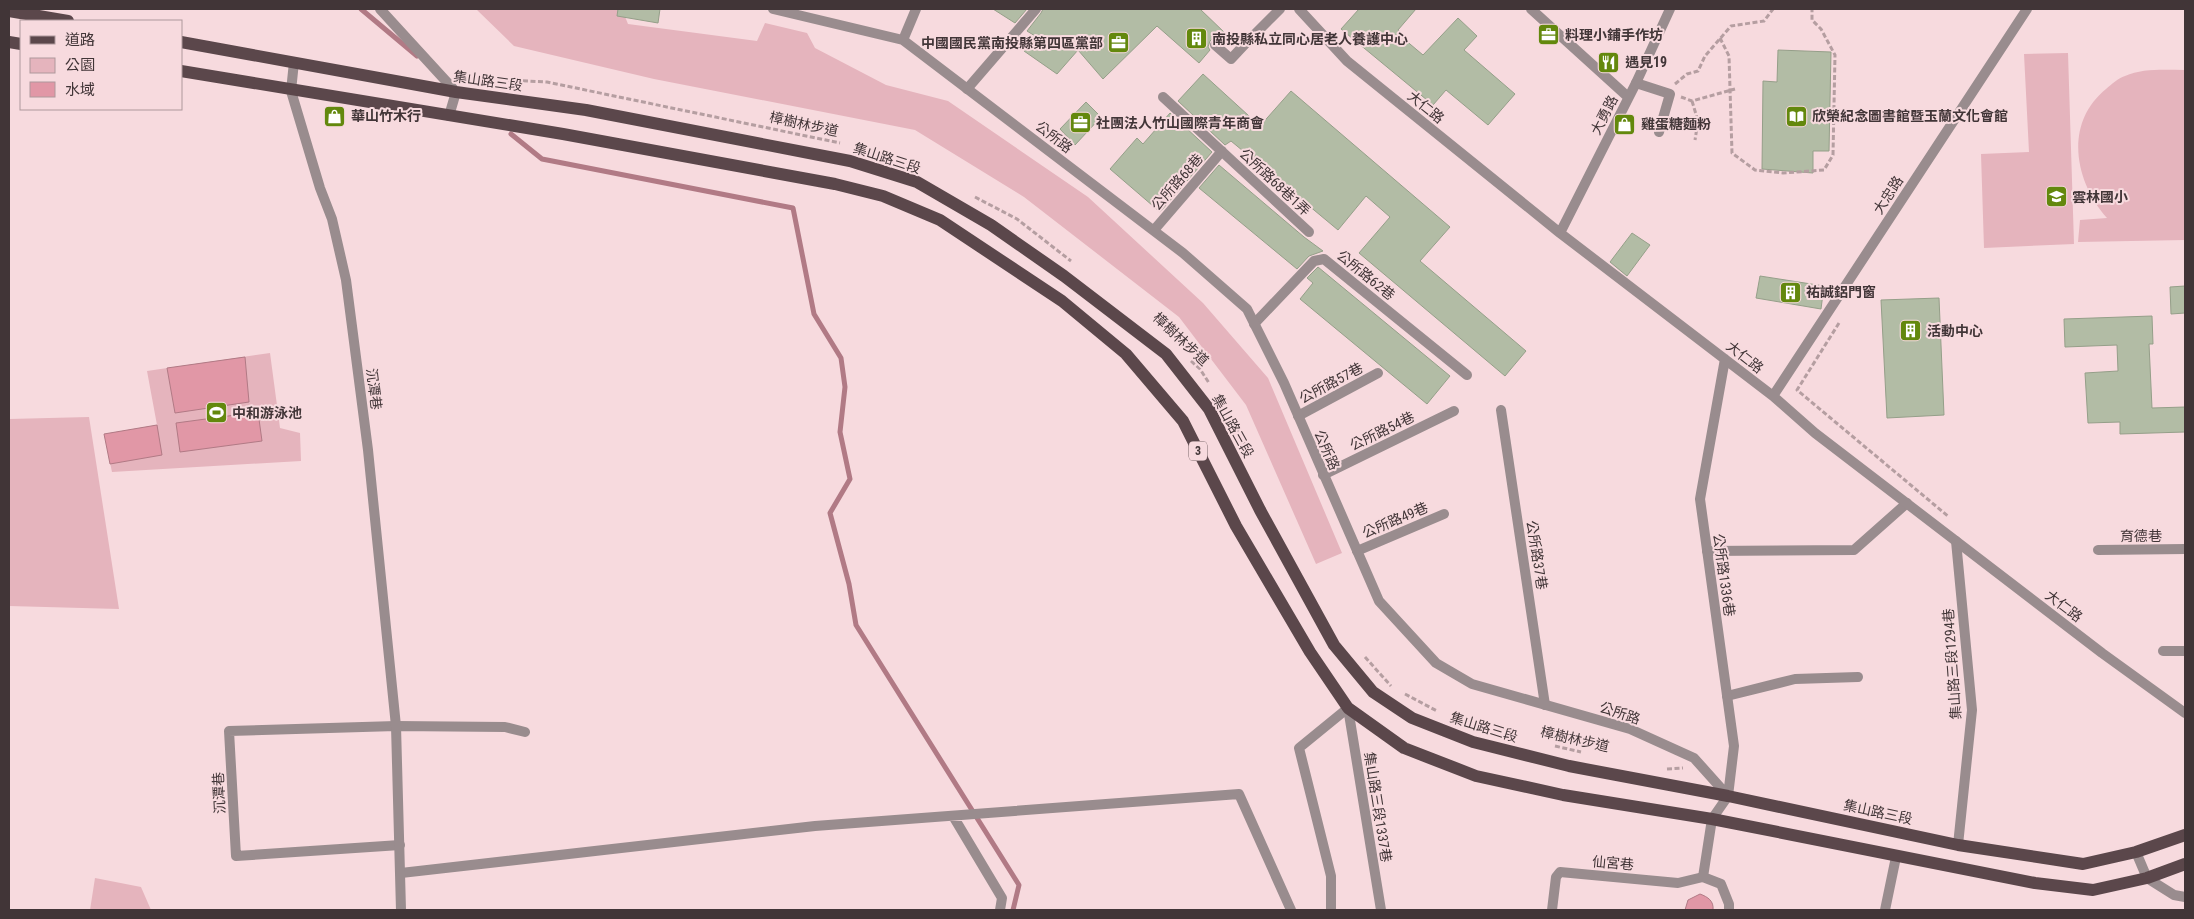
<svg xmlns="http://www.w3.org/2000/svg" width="2194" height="919" font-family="'Roboto Condensed','Noto Sans TC',sans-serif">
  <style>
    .green { fill: #e5b4bd }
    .water { fill: #e197a6; stroke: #b17a85 }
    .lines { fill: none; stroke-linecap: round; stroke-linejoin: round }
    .stream { stroke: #b17a85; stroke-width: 5 }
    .building { fill: #b2bca5; stroke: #959f89 }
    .path { stroke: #b59ea1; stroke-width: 3; stroke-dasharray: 5 2.5; stroke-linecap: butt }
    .service { stroke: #998c8e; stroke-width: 10 }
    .minor { stroke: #998c8e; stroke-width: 10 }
    .primary { stroke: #5b474b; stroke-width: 12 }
    .labels { text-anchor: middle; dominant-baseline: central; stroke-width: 4; stroke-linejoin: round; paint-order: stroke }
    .shield { fill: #f7dade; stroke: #786669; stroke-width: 1 }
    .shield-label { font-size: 12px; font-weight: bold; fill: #413537 }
    .poi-label { font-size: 14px; font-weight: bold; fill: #413537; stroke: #f7dade; text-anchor: start }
    .street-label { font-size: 14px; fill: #413537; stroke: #f7dade }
  </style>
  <rect width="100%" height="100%" fill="#f7dade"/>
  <!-- green -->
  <path class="green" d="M476,9H622L628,24L757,41L765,23L807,33L815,48L886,85L948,101L1088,197L1203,303L1268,378L1342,553L1316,564L1246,405L1179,317L1024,197L915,130L654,79L514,46Z
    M2068,53L2074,244L1984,248L1981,154L2029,152L2024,54Z
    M2185,70V240L2078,242L2080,220L2107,218C2074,181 2064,123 2106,89C2112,84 2118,78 2125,76C2143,68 2165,70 2185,70Z
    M270,353L280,428L300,433L301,461L112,472L104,434L157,425L147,371Z
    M89,417L119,609L9,606V419Z
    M95,878L141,887L151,910H90Z"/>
  <!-- water -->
  <path class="water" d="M245,357L249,402L175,413L167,368Z
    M258,412L262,441L180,452L176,423Z
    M157,425L162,455L110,464L104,434Z
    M1700,894C1708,897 1714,901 1713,910H1685L1688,900Z"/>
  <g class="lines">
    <!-- stream -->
    <path class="stream" d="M361,9L417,56
      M511,134L542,159L793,208L814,314L841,358L845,387L840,432L850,479L830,513L849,584L856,625L1019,885L1013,910"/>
  </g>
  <!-- building -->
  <path class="building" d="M618,9H660L658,23L617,16Z
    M993,9H1027L1015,23Z
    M1043,9H1200L1225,33L1219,40L1213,38L1210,41L1208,47L1210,50L1199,63L1157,26L1103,79L1078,50L1057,74L1024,51L1035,36L1027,31L1041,13Z
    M1359,9H1416L1398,30L1406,37L1404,39L1423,55L1458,18L1477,36L1464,50L1515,94L1488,125L1446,90L1433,105L1341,29Z
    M1778,50L1831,52L1829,151H1813V173L1762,169L1763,81L1777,82Z
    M1203,74L1260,126L1291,91L1450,227L1420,261L1526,351L1505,376L1359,253L1390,217L1366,196L1338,230L1231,141L1225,145L1178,101Z
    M1086,102L1101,117L1075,145L1060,129Z
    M1170,113L1212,152L1160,212L1110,169L1137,138L1143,144Z
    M1219,165L1304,237L1323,251L1309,256L1297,269L1199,188Z
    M1632,233L1650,245L1627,276L1610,262Z
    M1318,267L1450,376L1427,404L1300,299L1313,283L1307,278Z
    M1760,276L1824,286L1821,309L1756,298Z
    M2185,286V313L2171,314L2170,287Z
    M1939,298L1944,415L1887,418L1881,300Z
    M2152,316L2153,344H2149L2152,408L2185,407V432L2120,434V422L2088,423L2085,373L2118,371L2117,345L2065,347L2064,319Z"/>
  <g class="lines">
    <!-- path -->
    <path class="path" d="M1720,38L1729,56L1732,153L1755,170L1783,173L1824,170L1833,155L1835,55L1821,29L1812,20V9
      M508,80L547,82L840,143
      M1675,84L1687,74L1698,71L1705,56L1731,26L1764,21L1773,9
      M1681,97L1692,101L1735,89
      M1692,101L1698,121L1695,140
      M975,197L1017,219L1071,261
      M1839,323L1797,390L1949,517
      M1191,361L1200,369L1209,383
      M1236,427L1247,448
      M1365,657L1391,686
      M1405,694L1437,711
      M1555,746L1581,752
      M1667,769L1683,768"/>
    <!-- service -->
    <path class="service" d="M380,9L456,92L449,116
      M1215,45L1231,59L1245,44
      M1636,83L1670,94L1659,132
      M967,89L1036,9
      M1163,97L1309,232
      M1154,230L1222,151
      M1254,324L1314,261L1324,259L1467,375
      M1501,410L1545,705
      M1298,416L1378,373
      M1323,475L1454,411
      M1956,541L1972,710L1958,845
      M2098,550L2185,549
      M1357,551L1444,514
      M1707,551L1854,550L1907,503
      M2163,651H2185
      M1727,696L1795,679L1858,677
      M1348,708L1381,910
      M953,816L1002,898L1000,910
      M400,845L236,856L229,731L396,726L505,727L525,732
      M401,873L815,826L1239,794L1291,910
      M1331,910V876L1299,748L1348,708
      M1552,910L1556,877L1560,872L1678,883L1703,877"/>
    <!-- minor -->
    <path class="minor" d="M773,9L903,40L1183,253L1247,309L1284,383L1379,601L1436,663L1472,684L1630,729L1694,758L1728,796L1712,819L1703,877L1721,884L1729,904V910
      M1299,9L1347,61L1560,233L1773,396L1815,433L2102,653L2185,713
      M1531,9L1628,97
      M903,40L916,9
      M1245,44L1280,9
      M294,62L291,91L320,188L332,219L346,280L368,450L396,726L401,910
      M1560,233L1636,83L1670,9
      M1725,359L1700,499L1734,746L1728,796
      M1773,396L2027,9
      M2136,852L2147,878L2174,895L2185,897
      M1885,910L1896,857"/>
    <!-- primary -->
    <path class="primary" d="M9,11L68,21
      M9,42L21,44
      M181,42L456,92L586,110L850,161L917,182L991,225L1064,276L1166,354L1209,409L1260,510L1334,645L1373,692L1412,718L1473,742L1569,766L1728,796L1958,845L2083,864L2136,852L2185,835
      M181,71L563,134L835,184L883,196L940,220L1062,301L1126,354L1183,421L1236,526L1310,652L1348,708L1404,748L1476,776L1563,795L1712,819L2035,883L2093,890L2147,878L2185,864"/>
  </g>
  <!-- icons -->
  <defs>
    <symbol id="office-square" viewBox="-11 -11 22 22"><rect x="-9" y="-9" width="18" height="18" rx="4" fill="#63880d" stroke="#f7dade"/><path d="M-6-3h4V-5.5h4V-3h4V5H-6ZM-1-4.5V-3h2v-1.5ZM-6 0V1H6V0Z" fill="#fff"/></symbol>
    <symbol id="building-square" viewBox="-11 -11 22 22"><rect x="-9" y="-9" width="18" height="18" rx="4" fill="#63880d" stroke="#f7dade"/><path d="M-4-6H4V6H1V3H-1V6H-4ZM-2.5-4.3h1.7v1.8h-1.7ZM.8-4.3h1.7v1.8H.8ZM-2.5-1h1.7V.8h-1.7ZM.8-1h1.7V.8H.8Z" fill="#fff"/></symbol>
    <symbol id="restaurant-square" viewBox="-11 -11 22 22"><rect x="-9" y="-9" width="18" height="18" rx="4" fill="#63880d" stroke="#f7dade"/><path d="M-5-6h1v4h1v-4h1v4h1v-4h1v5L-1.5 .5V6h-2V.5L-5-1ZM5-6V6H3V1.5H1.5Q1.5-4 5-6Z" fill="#fff"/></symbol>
    <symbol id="shop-square" viewBox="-11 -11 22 22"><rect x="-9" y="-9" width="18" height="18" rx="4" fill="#63880d" stroke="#f7dade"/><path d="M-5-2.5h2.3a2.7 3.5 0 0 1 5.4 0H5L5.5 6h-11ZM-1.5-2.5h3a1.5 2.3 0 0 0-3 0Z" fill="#fff"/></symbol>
    <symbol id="library-square" viewBox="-11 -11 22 22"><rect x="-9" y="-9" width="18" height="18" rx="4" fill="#63880d" stroke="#f7dade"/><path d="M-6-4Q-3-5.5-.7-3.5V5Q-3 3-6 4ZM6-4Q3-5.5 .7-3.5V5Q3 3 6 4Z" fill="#fff"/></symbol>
    <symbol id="school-square" viewBox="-11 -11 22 22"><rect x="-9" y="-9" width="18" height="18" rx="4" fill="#63880d" stroke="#f7dade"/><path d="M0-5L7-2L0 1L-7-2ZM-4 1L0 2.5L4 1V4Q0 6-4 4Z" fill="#fff"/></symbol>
    <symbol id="stadium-square" viewBox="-11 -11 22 22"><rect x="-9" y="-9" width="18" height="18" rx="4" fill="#63880d" stroke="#f7dade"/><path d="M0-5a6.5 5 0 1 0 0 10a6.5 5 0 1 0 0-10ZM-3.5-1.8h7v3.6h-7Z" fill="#fff"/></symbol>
  </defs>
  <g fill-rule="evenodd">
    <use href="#office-square" x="1536" y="22" width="25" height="25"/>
    <use href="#building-square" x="1184" y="26" width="25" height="25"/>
    <use href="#office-square" x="1106" y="30" width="25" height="25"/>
    <use href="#restaurant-square" x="1596" y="50" width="25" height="25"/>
    <use href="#shop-square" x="322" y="104" width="25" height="25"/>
    <use href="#library-square" x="1784" y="104" width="25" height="25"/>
    <use href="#office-square" x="1068" y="110" width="25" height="25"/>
    <use href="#shop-square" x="1612" y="112" width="25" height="25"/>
    <use href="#school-square" x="2044" y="184" width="25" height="25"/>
    <use href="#building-square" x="1778" y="280" width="25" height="25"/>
    <use href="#building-square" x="1898" y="318" width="25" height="25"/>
    <use href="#stadium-square" x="204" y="400" width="25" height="25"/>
  </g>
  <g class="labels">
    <!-- shield labels -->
    <rect class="shield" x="1189" y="441.5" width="18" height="19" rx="4"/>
    <g class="shield-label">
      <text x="1198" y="451">3</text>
    </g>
    <!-- poi labels -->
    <g class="poi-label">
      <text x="1565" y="35">料理小鋪手作坊</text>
      <text x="1212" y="39">南投縣私立同心居老人養護中心</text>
      <text x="1103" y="43" text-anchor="end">中國國民黨南投縣第四區黨部</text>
      <text x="1625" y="62">遇見19</text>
      <text x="351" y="116">華山竹木行</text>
      <text x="1812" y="116">欣榮紀念圖書館暨玉蘭文化會館</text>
      <text x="1096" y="123">社團法人竹山國際青年商會</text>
      <text x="1641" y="124">雞蛋糖麵粉</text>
      <text x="2072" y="197">雲林國小</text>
      <text x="1806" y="292">祐誠鋁門窗</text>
      <text x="1927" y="331">活動中心</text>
      <text x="232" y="413">中和游泳池</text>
    </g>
    <!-- street labels -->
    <g class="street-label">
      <text transform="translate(488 81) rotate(8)">集山路三段</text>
      <text transform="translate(1426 107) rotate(39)">大仁路</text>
      <text transform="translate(1604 115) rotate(-63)">大勇路</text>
      <text transform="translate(804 124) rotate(12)">樟樹林步道</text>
      <text transform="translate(1054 137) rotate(37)">公所路</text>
      <text transform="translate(887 158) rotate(18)">集山路三段</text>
      <text transform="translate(1177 182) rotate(-49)">公所路68巷</text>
      <text transform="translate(1275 182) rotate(43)">公所路68巷1弄</text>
      <text transform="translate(1888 195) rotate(-57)">大忠路</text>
      <text transform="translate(1366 275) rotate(39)">公所路62巷</text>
      <text transform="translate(1181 339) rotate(43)">樟樹林步道</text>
      <text transform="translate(1745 357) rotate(38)">大仁路</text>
      <text transform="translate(1331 383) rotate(-28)">公所路57巷</text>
      <text transform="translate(374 389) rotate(83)">沉潭巷</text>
      <text transform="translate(1233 426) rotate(61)">集山路三段</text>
      <text transform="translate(1382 431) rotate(-26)">公所路54巷</text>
      <text transform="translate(1327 450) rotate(66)">公所路</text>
      <text transform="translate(1395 520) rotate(-23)">公所路49巷</text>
      <text x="2141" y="536">育德巷</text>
      <text transform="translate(1537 555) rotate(81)">公所路37巷</text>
      <text transform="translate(1724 575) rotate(82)">公所路1336巷</text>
      <text transform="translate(2064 606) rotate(37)">大仁路</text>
      <text transform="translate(1952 664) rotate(-94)">集山路三段1294巷</text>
      <text transform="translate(1620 713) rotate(18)">公所路</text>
      <text transform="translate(1484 727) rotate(17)">集山路三段</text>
      <text transform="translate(1575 739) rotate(13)">樟樹林步道</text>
      <text transform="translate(219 793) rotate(-93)">沉潭巷</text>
      <text transform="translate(1378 807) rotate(81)">集山路三段1337巷</text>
      <text transform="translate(1878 812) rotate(12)">集山路三段</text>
      <text transform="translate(1613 863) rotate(5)">仙宮巷</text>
    </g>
  </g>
  <!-- border -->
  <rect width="2194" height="919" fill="none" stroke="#413537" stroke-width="20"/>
  <!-- legend -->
  <rect x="20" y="20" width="162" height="90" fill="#f7dade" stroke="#ae989b"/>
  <rect x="30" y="36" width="25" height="8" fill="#5b474b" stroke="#ae989b"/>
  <text x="65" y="45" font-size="15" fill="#413537">道路</text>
  <rect x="30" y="58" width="25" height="15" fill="#e5b4bd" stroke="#ae989b"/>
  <text x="65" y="70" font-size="15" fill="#413537">公園</text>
  <rect x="30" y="82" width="25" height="15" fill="#e197a6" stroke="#ae989b"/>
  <text x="65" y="95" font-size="15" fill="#413537">水域</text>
</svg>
